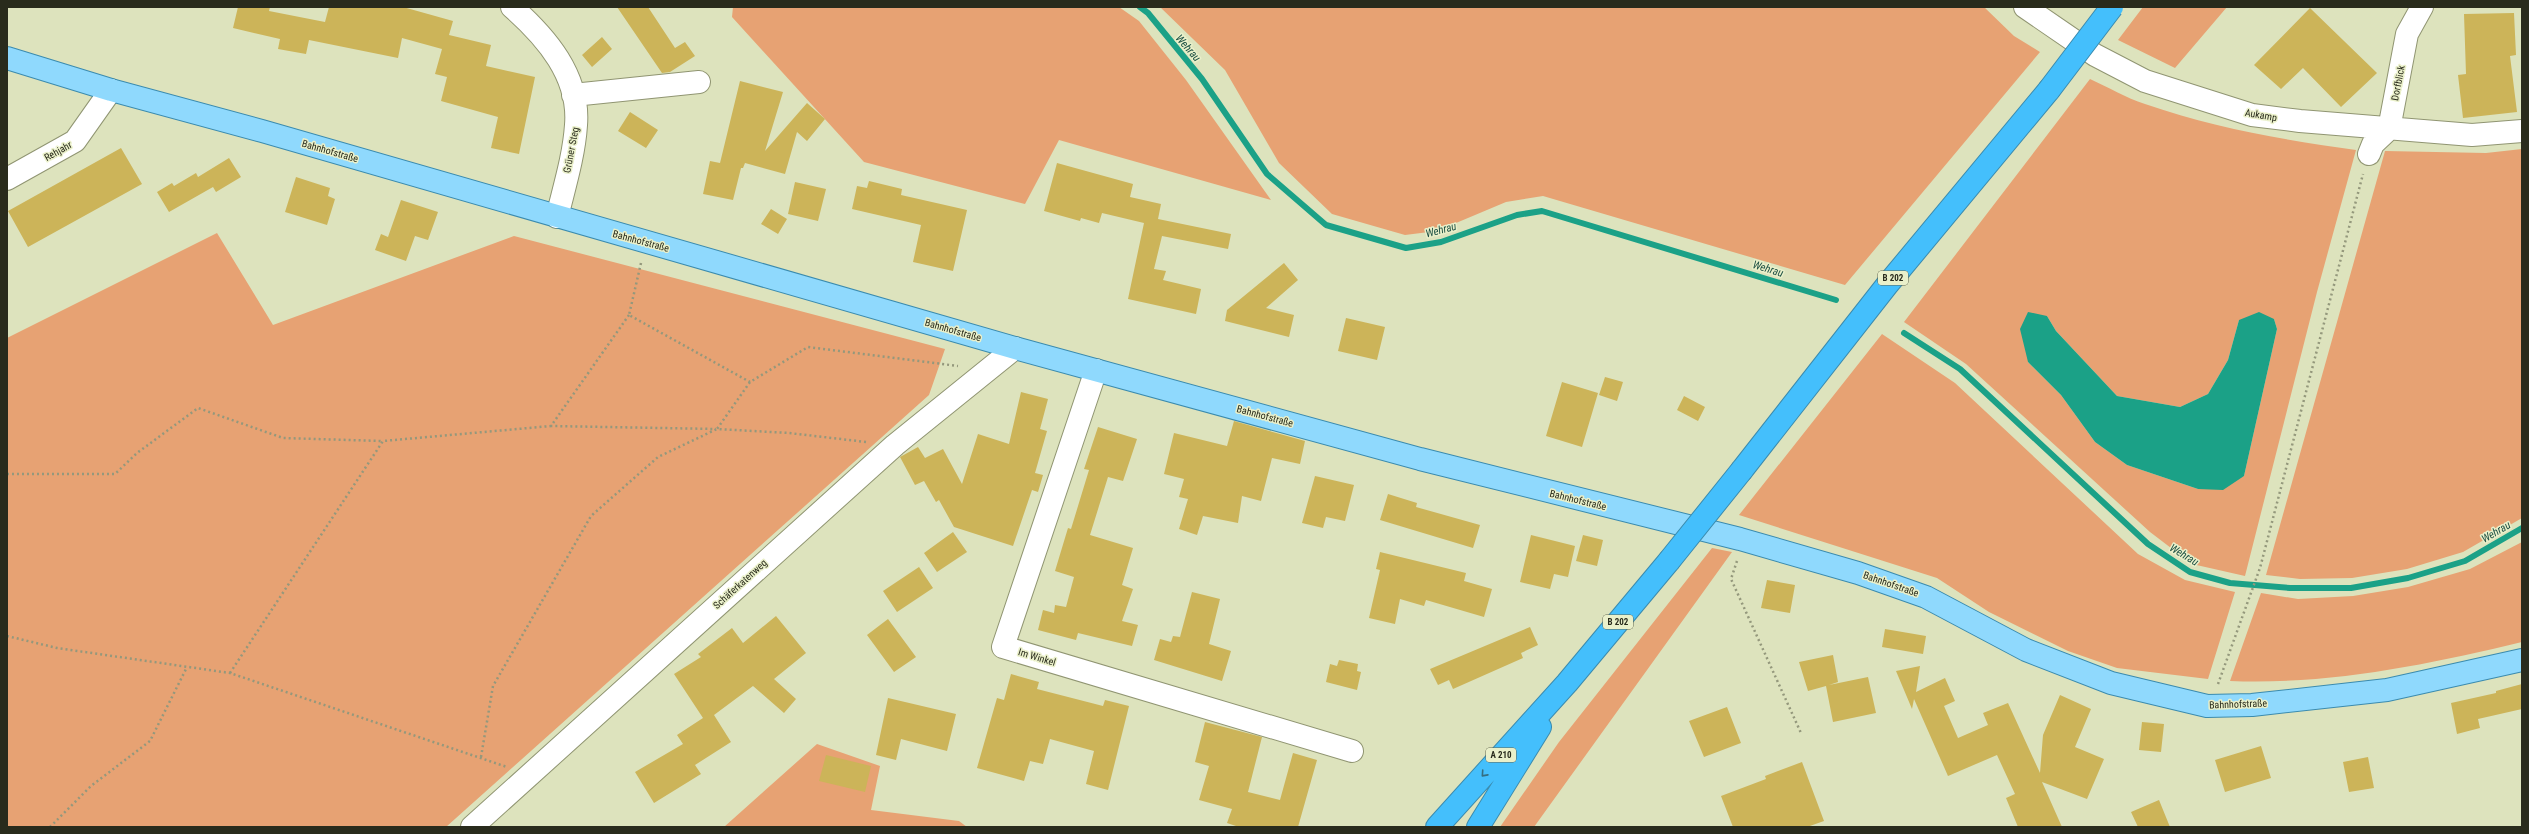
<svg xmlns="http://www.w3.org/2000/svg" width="2529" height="834" font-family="'Roboto Condensed',sans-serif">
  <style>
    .green { fill: #e7a273; fill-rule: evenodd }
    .water { fill: #1ba187 }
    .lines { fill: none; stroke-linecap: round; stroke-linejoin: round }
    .stream { stroke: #1ba187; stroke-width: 6 }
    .building { fill: #ccb459 }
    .minor-casing { stroke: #909572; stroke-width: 24 }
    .major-casing { stroke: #3b8bae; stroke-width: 24 }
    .highway-casing { stroke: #3b8bae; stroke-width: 24 }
    .path { stroke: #94987c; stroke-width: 2.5; stroke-dasharray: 2 3; stroke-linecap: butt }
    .minor { stroke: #fff; stroke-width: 22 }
    .major { stroke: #8fd9fd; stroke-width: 22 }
    .highway { stroke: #44bffc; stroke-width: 22 }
    .highway-bridge-casing { stroke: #3b8bae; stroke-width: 24; stroke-linecap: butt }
    .highway-bridge { stroke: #44bffc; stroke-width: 22 }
    .oneway { stroke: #356e81 }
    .labels { text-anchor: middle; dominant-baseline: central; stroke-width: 3; stroke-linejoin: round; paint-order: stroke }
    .shield { fill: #eaf0ca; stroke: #636650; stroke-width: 1 }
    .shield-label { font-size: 9px; font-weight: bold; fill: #292b1c }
    .street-label { font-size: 10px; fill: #292b1c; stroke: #eaf0ca }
    .water-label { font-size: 11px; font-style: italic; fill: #1e5044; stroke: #eaf0ca }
  </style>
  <rect width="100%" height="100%" fill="#dde3bd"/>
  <!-- green -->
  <path class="green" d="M733,7H1119L1139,21L1186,80L1271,200L1059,140L1025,204L864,162L732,17Z
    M1160,7H1984L2014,36L2040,52L1845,285L1543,196L1506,202L1437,231L1405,235L1332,214L1279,163L1225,70Z
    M2143,7H2227L2175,68L2118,40Z
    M2090,79C2108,87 2126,98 2145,104C2214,128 2285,140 2356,150L2317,292L2245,576L2192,564L2150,532L1966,364L1904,322ZM2047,316L2056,331L2117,396L2180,407L2208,394L2228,360L2239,320L2274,319L2277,329L2244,476L2198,489L2127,465L2095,442L2061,395L2028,362Z
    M2522,149V518L2463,552L2407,569L2352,578L2300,579L2266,575L2385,151L2486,153Z
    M217,233L273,325L514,236L945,349L929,395L446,827H7V338Z
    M1882,334L1955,383L2138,554L2185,580L2235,592L2208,679L2117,668L2068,651L1989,612L1937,578L1739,515Z
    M2522,542V642C2426,665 2329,685 2230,681L2261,593L2298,599L2353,596L2408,587L2470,569Z
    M1712,548L1732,552L1534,827H1500L1559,742Z
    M817,744L880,766L871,810L959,821L967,827H724Z"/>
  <!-- water -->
  <path class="water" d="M2028,312L2047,316L2056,331L2117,396L2180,407L2208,394L2228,360L2239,320L2259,312L2274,319L2277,329L2244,476L2223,490L2198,489L2127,465L2095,442L2061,395L2028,362L2020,329Z"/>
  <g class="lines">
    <!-- stream -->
    <path class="stream" d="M1140,7L1148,13L1202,79L1267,174L1326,225L1406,248L1441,242L1517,215L1542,211L1836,300
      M1904,333L1960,369L2148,544L2190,572L2230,583L2290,588H2351L2408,578L2465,561L2522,528"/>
  </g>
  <!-- building -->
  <path class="building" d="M238,7H270L269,11L325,22L329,7H403L453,21L449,35L491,45L486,66L535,77L519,154L491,148L498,117L441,101L447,77L435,74L442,49L402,38L398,58L309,40L306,54L278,49L280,39L233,28Z
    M617,7H648L675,48L685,42L695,56L670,72L662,73Z
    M2310,8L2377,73L2341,107L2303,68L2281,89L2254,65Z
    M2514,13L2516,55L2510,56L2517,112L2463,118L2458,75L2466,74L2464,14Z
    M602,37L612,49L592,67L582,55Z
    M740,81L783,92L765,151L807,103L825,119L807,141L797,132L785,174L745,163L743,168H741L733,200L703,194L710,161L720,163Z
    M630,112L658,130L646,148L618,131Z
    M121,148L142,184L28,247L8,211Z
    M229,158L241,177L216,192L213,187L169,212L157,192L172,183L174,186L196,173L198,177Z
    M1057,163L1133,184L1130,197L1161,204L1158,219L1231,234L1228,249L1162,236L1154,269L1166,271L1163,280L1201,289L1196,314L1128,299L1144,223L1102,213L1099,223L1081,218L1080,221L1044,211Z
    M296,177L330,188L328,196L335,199L327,225L285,212Z
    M869,181L902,189L901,195L967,210L953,271L913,262L921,225L852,209L857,186L867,188Z
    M795,182L826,189L818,221L788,214Z
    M401,200L438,212L428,240L415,236L406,261L375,250L381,234L388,237Z
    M771,209L787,219L778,234L761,224Z
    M1284,263L1298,280L1266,308L1294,315L1289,337L1225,321L1227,310Z
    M1346,318L1385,327L1377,360L1338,351Z
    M1605,377L1623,382L1617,401L1599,395Z
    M1562,382L1598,393L1582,447L1546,436Z
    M1021,392L1048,399L1040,429L1047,431L1035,473L1043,475L1038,492L1032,490L1013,546L954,527L939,500L936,502L924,481L915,485L900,457L918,447L925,458L943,449L962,484L978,434L1009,444Z
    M1684,396L1705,407L1698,421L1677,410Z
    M1234,421L1305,441L1300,464L1272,458L1261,501L1242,496L1238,523L1203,516L1197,535L1179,529L1188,499L1179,497L1184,479L1164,474L1174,433L1227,446Z
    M1098,427L1137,439L1123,481L1108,477L1090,535L1133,548L1122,585L1133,589L1122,621L1138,625L1132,646L1078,633L1076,640L1038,630L1043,610L1054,613L1055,605L1066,607L1074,577L1055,571L1068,528L1071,529L1089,470L1084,469Z
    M1315,476L1354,485L1345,521L1326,517L1323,528L1302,523Z
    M1388,494L1417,503L1416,507L1480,525L1473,548L1380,520Z
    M953,532L967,552L937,572L924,553Z
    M1531,535L1575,546L1568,577L1554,574L1550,589L1520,582Z
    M1583,535L1603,540L1597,566L1576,561Z
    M1380,552L1466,573L1464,581L1492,589L1484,617L1426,600L1424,606L1400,599L1395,624L1369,618L1380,570L1376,569Z
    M919,567L933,588L897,612L883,591Z
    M1767,580L1795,585L1790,613L1761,608Z
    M1192,592L1220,599L1209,644L1231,651L1222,681L1154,660L1160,639L1171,642L1173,636L1180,637Z
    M776,616L806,653L774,679L796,699L784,713L753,686L714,715L731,742L695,765L701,774L654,803L635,772L683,744L677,735L703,718L674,674L701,657L698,654L732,628L743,643Z
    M888,619L916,657L894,672L867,635Z
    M1530,627L1538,645L1521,653L1523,658L1453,689L1449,680L1438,685L1430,669Z
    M1885,629L1926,636L1923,654L1882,647Z
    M1833,655L1838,682L1829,685L1868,677L1876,713L1833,722L1826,686L1808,691L1799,662Z
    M1339,660L1358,664L1357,671L1361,672L1357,690L1326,682L1330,664L1337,666Z
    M1920,666L1916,692L1945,678L1955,701L1944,706L1958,738L1988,725L1983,713L2008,703L2040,773L2043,735L2060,695L2091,709L2075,747L2104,759L2087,799L2042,782L2062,827H2018L2006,798L2015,794L1997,755L1948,776L1914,699L1912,709L1896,671Z
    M1011,674L1039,682L1037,689L1103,706L1105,700L1129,706L1108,790L1086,784L1094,751L1050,739L1043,764L1030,761L1024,781L977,768L997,698L1004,700Z
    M2522,684V709L2478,719L2480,728L2457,734L2451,703L2496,693V691Z
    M888,698L956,714L947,751L901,739L896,760L876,755Z
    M1727,707L1741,743L1704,757L1689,721Z
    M1205,722L1262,737L1248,792L1280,800L1293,753L1317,760L1298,827H1239L1227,823L1232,809L1199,800L1209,766L1195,762Z
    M2142,722L2164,724L2161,752L2139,750Z
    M2261,746L2271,778L2225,792L2215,760Z
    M826,755L871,766L865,792L819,781Z
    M2368,757L2374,788L2349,792L2343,762Z
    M1802,762L1824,821L1807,827H1733L1721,796L1766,779L1765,776Z
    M2159,800L2170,827H2138L2131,812Z"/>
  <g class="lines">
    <defs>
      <path id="minor" d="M512,7C546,37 580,76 576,125C574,156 564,188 557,217
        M2025,7L2095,55L2145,81L2252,115L2300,121L2472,135L2522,131
        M573,95L699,82
        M2369,154L2373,144L2389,129L2407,34L2422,7
        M7,179L75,141L111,90
        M1096,370L1003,647L1352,751
        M472,827L895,445L1015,348"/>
      <path id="major" d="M7,58L111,90L262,131L1015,348L1420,459L1740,539L1858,573L1926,597L2026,650L2111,683L2207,706L2252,705L2387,690L2522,660"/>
      <path id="highway" d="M1742,470L1887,285L2049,90
        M1437,827L1567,683L1669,561
        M1478,827L1540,727"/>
    </defs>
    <!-- minor casing -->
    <use href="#minor" class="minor-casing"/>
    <!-- major casing -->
    <use href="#major" class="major-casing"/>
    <!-- highway casing -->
    <use href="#highway" class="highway-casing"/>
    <!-- path -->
    <path class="path" d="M641,263L629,315L750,382
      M629,315L551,426L716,429
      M866,442L789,433L717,429L750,382L808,347L958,366
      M7,474H115L137,453L198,408L283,438L382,441
      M1737,561L1731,579L1801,733
      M7,636L57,648L230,673L507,767
      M230,673L383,441L551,426
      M2218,684L2260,568L2363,174
      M481,757L493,686L591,516L658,457L717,429
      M50,827L91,786L150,741L187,667"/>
    <!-- minor -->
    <use href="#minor" class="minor"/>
    <!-- major -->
    <use href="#major" class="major"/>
    <!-- highway -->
    <use href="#highway" class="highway"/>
    <defs>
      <path id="highway-bridge" d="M2049,90L2112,7
        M1669,561L1742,470"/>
    </defs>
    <!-- highway-bridge casing -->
    <use href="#highway-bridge" class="highway-bridge-casing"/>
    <!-- highway-bridge -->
    <use href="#highway-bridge" class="highway-bridge"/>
  </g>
  <!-- one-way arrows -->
  <defs><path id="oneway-chevron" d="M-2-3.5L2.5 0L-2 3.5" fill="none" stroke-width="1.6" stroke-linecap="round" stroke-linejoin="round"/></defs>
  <use class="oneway" href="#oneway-chevron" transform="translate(1484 774) rotate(132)"/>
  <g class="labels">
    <!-- shield labels -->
    <g class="shield">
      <rect x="1878" y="271" width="30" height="14" rx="3"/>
      <rect x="1603" y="615" width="30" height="14" rx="3"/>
      <rect x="1486" y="748" width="30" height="14" rx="3"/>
    </g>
    <g class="shield-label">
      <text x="1893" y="278">B 202</text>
      <text x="1618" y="622">B 202</text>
      <text x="1501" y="755">A 210</text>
    </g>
    <!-- street labels -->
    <g class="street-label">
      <text transform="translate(2398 83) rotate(-79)">Dorfblick</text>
      <text transform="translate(2261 115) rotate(10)">Aukamp</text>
      <text transform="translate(571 150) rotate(-79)">Grüner Steg</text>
      <text transform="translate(58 151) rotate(-29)">Rehjahr</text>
      <text transform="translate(330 151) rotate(16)">Bahnhofstraße</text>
      <text transform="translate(641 241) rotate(15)">Bahnhofstraße</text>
      <text transform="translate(953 330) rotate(16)">Bahnhofstraße</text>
      <text transform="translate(1265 416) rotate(15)">Bahnhofstraße</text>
      <text transform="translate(1578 500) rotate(14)">Bahnhofstraße</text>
      <text transform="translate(740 584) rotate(-42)">Schäferkatenweg</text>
      <text transform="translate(1891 584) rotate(19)">Bahnhofstraße</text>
      <text transform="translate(1037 657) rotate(17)">Im Winkel</text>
      <text transform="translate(2238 704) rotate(-2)">Bahnhofstraße</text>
    </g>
    <!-- water labels -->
    <g class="water-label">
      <text transform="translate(1188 48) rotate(49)">Wehrau</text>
      <text transform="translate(1441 230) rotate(-15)">Wehrau</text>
      <text transform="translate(1768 269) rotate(17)">Wehrau</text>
      <text transform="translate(2496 532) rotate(-30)">Wehrau</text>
      <text transform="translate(2184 555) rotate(31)">Wehrau</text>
    </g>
  </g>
  <!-- border -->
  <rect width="2529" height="834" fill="none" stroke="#292b1c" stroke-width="16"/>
</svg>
